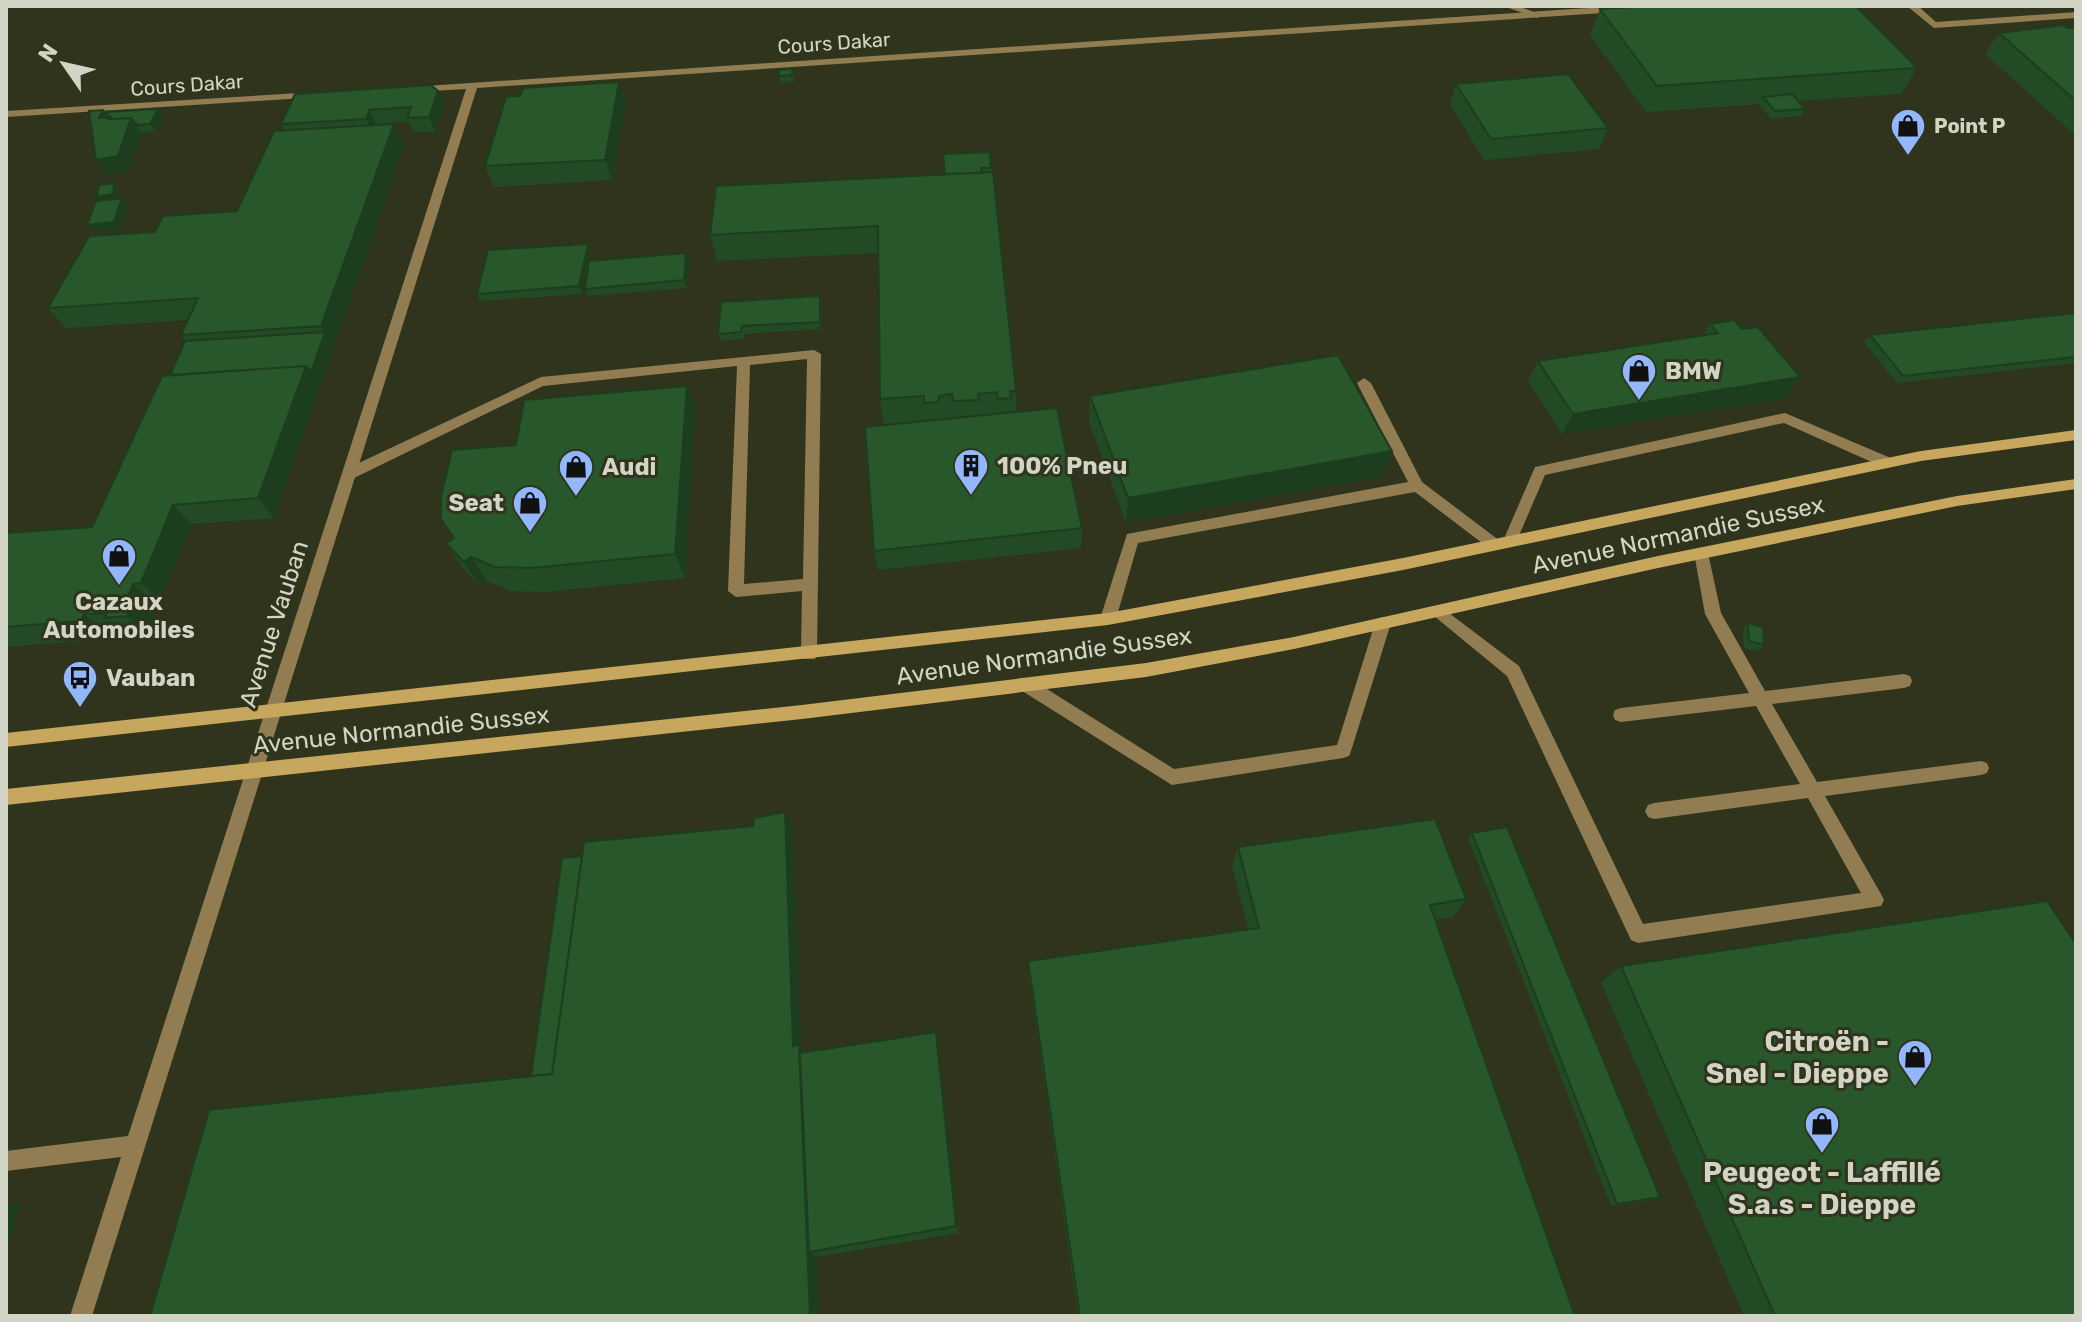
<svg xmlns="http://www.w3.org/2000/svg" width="2082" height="1322" font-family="Rubik,sans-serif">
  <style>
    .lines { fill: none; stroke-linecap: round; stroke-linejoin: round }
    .lane { fill: #917d51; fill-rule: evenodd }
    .street { fill: #917d51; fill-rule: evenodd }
    .secondary { fill: #c7a75e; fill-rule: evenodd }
    .wall { fill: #224b25 }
    .shaded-wall { fill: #1c3d1e }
    .building { fill: #28572b; stroke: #1c3d1e; stroke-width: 2 }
    .labels { text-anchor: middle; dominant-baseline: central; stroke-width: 6; stroke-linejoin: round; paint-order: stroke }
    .far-street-label { font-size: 20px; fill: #d2d5c6; stroke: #31341c }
    .far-poi-label { font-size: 20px; font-weight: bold; fill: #d2d5c6; stroke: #31341c; text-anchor: start }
    .poi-label { font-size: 24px; font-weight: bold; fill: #d2d5c6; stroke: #31341c; text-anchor: start }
    .street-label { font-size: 24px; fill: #d2d5c6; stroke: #31341c }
    .near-poi-label { font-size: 28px; font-weight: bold; fill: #d2d5c6; stroke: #31341c; text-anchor: end }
  </style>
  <rect width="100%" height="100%" fill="#31341c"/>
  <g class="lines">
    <!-- lane -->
    <path class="lane" d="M1503,6H1518L1542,15L1537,18Z
      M1907,6H1918L1936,22L2076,12V18L1934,28Z
      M814,350L821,354L817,654L815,659H803L801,654L802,591L736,597L728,591L737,366L543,386L354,478L349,479L342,474L344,470L541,377ZM807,359L803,579L744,584L750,365Z
      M1364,378L1371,383L1422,482L1500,541L1502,545L1500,549H1490L1415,492L1138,543L1116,619L1114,623H1102L1100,619L1127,534L1408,482L1357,383Z
      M1785,413L1893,459L1895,463L1888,468L1883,467L1784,423L1545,475L1515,545L1510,547L1503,541L1535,467Z
      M1701,547L1708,553L1721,613L1765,691L1904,674L1910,676L1912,681L1910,686L1904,688L1772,704L1817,782L1981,761L1987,763L1989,768L1987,773L1981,775L1825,796L1881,894L1884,900L1881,906L1638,943L1631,940L1507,676L1428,611L1431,607H1441L1519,666L1643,924L1861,893L1808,798L1654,819L1648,817L1645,811L1648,805L1654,803L1800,784L1756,706L1621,722L1615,720L1613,715L1615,710L1621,708L1749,693L1705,614L1694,553Z
      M1383,617L1389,619L1391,623L1351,751L1349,756L1343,758L1172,785L1019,689L1017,684L1019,679H1031L1174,769L1337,745L1375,623L1377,619Z"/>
    <!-- street -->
    <path class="street" d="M1619,6H1669L1664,9L477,88L92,1316H70L121,1157L6,1171V1151L128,1136L466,89L415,92L411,91V87Z
      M316,92L321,95L320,97L6,117V111Z"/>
    <!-- secondary -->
    <path class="secondary" d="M2076,430V440L1921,461L1403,570L1108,625L6,747V733L1108,613L1403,558L1921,451Z
      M2076,479V489L1957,506L1658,568L1294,649L1146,677L802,719L6,805V789L802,705L1146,663L1294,637L1658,556L1957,496Z"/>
  </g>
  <!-- wall -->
  <path class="wall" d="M1600,9L1917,68L1901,94L1798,101L1805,109L1801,116L1771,119L1759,104L1646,112L1590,35Z
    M2067,28H2076V134L2075,135L1985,54L1999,33Z
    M792,69L794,82L780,83L779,76Z
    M1456,84L1608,128L1599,149L1484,160L1450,104Z
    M438,91L445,105L435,132H414L409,122L376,124V125L404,145L274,518L191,524L160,602H153L149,612L154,617L147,635L125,636L119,632L105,633L102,639L6,647V533L92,527L170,375L185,341L181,335L188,320L66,328L48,308L155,232L237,211L285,131L281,124Z
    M626,103L612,180L494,187L485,166Z
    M158,109L163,117L155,131L141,132L128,171L106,175L105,112Z
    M990,152L1016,391V412L1082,528L1081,548L878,570L874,551L905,423L884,424L880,399L878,253L717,261L710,235L945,174Z
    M588,244L590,251L582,294L480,301L477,294Z
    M689,261L687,288L588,296L585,289Z
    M822,303L821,329L744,334L743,339L720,341L718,334Z
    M2076,313V363L1897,383L1864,342L1870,335Z
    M1710,324L1742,329L1800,377L1786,398L1562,434L1528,381L1538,361L1703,335Z
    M1090,396L1392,451L1383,476L1126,523L1089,422Z
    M695,411L685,578L545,592L510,591L487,581L479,585L462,567L446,543L454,538L516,445Z
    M1748,623L1764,645L1758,651L1744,648L1743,629Z
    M785,812L793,831L801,1048L803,1052L936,1032L938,1043L959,1233L816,1257L819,1316H150L531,1076L582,856L753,826Z
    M1472,833L1660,1197L1653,1200L1611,1206L1468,838Z
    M1238,847L1466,899L1453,917L1435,920L1575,1316H1078L1029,978L1028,961L1248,929L1232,866Z
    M1621,966L2076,1316H1744L1601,982Z"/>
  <!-- shaded-wall -->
  <path class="shaded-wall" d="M619,82L626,103L612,180L605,160Z
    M438,91L445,105L435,132L429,117Z
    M158,109L163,117L155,131L150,124Z
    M369,110L376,124L373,133L366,119Z
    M131,118L141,132L128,171L106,175L96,160Z
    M394,124L404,145L334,346L321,326Z
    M114,183L120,190L118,201L103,204L97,197Z
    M122,198L128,205L119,229L93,232L87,225Z
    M588,244L590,251L582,294L579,286Z
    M686,253L689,261L687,288L684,280Z
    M820,296L822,303L821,329L820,322Z
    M325,332L334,346L274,518L258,498L306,366Z
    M1800,377L1786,398L1562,434L1573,414Z
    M687,386L695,411L685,578L675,554Z
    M1392,451L1383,476L1126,523L1128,498Z
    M173,505L191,524L160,602L141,583Z
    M471,557L487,581L479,585L464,562Z
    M133,584L153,602L149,612L154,617L147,635L127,616V599Z
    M84,614L105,633L102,639L81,621Z
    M785,812L793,831L801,1048L807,1059L809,1252L816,1257L819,1316H810L793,1046Z
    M936,1032L938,1043L959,1233L956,1226Z
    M6,1202L21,1205L6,1252Z"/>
  <!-- building -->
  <path class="building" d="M1653,6H1856L1917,68L1657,86L1600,9Z
    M2064,25L2067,28H2076V101L1999,33Z
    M792,69V75L779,76V70Z
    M1568,74L1608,128L1491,139L1456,84Z
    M619,82L605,160L485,166L506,97L520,96L523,88Z
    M431,85L438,91L429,117L407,118L411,107L369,110L366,119L281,124L295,94Z
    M1792,94L1805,109L1775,111L1763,97Z
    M158,109L150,124L137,125L131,118L111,119L105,112Z
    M103,110L99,118L110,117L108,119L131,118L118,156L96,160L89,111Z
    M394,124L321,326L181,335L198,298L48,308L89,236L155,232L163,216L237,211L274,131Z
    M990,152L991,168H981L982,173L945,174L943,154Z
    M993,172L1016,391H1010L1011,398L998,399L997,392L978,394L979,400L953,401L952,394L939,396L938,402L924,403V396L880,399L878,226L710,235L716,186Z
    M114,183L113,194L97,197L99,185Z
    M122,198L114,222L87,225L96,201Z
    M588,244L579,286L477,294L488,250Z
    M686,253L684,280L585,289L589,261Z
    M820,296V322L742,326L741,332L718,334L721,302Z
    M2076,313V357L1903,376L1870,335Z
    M1734,320L1742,329L1758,327L1800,377L1573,414L1538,361L1718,333L1710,324Z
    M325,332L311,372L306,366L170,375L185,341Z
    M1338,355L1392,451L1128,498L1090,396Z
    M306,366L258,498L173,505L141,583L133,584L127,599L134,598L127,616L104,618L107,613L84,614L81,621L6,627V533L92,527L162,376Z
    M687,386L675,554L532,568L495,567L471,557L464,562L446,543L454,538L441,519V497L452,450L516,445L524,400Z
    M1057,408L1082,528L874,551L865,427Z
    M1748,623L1763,627L1764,645L1749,641Z
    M785,812L793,1046L799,1045L810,1316H150L209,1110L552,1074L584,842L753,826L754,818Z
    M1435,819L1466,899L1430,905L1575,1316H1080L1028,961L1259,928L1238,847Z
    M1507,827L1660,1197L1617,1204L1472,833Z
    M582,856L552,1074L531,1076L562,858Z
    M2047,901L2076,944V1316H1775L1621,966Z
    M936,1032L956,1226L809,1252L800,1053Z"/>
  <!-- icons -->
  <defs>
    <symbol id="shop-pin" viewBox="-11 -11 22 30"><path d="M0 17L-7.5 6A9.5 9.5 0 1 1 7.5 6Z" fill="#92b7fd" stroke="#31341c"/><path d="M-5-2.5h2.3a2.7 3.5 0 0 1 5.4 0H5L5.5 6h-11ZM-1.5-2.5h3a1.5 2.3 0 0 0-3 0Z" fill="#111"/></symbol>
    <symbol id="building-pin" viewBox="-11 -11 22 30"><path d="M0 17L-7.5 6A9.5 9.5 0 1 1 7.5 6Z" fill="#92b7fd" stroke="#31341c"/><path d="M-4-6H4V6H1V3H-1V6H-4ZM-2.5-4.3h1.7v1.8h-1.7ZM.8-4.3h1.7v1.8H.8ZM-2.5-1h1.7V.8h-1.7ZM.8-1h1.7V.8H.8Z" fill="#111"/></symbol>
    <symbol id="bus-pin" viewBox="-11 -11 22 30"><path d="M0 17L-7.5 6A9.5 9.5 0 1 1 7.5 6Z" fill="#92b7fd" stroke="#31341c"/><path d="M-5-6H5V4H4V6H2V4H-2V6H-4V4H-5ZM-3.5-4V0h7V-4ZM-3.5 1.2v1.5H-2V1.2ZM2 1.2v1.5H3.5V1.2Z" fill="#111"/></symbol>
  </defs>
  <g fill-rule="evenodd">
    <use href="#shop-pin" x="1888" y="106" width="40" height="54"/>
    <use href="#shop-pin" x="1619" y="351" width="40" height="54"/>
    <use href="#building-pin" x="951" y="446" width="40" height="54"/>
    <use href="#shop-pin" x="556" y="447" width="40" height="54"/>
    <use href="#shop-pin" x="510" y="483" width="40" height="54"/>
    <use href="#shop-pin" x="99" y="536" width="40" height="54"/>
    <use href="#bus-pin" x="60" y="658" width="40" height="54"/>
    <use href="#shop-pin" x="1895" y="1037" width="40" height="54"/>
    <use href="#shop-pin" x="1802" y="1104" width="40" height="54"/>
  </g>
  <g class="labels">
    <!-- far-street labels -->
    <g class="far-street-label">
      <text transform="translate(834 43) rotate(-4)">Cours Dakar</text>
      <text transform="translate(187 85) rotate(-4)">Cours Dakar</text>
    </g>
    <!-- far-poi labels -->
    <g class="far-poi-label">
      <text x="1934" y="126">Point P</text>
    </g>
    <!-- poi labels -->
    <g class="poi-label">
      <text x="1665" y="371">BMW</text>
      <text x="997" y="466">100% Pneu</text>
      <text x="602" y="467">Audi</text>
      <text x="504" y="503" text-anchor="end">Seat</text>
      <text x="119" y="602" text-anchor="middle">Cazaux<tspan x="119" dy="28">Automobiles</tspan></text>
      <text x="106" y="678">Vauban</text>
    </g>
    <!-- street labels -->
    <g class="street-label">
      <text transform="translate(1678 535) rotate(-12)">Avenue Normandie Sussex</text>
      <text transform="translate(274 624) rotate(-72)">Avenue Vauban</text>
      <text transform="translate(1044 656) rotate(-8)">Avenue Normandie Sussex</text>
      <text transform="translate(401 730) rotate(-6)">Avenue Normandie Sussex</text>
    </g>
    <!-- near-poi labels -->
    <g class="near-poi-label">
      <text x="1889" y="1041">Citroën -<tspan x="1889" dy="32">Snel - Dieppe</tspan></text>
      <text x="1822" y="1172" text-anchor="middle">Peugeot - Laffillé<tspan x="1822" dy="32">S.a.s - Dieppe</tspan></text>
    </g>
  </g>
  <!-- border -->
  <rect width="2082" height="1322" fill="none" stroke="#d2d5c6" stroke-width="16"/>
  <!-- north arrow -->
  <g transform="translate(64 64) rotate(304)" stroke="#31341c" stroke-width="6" paint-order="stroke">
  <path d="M0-6L14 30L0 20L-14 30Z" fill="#d2d5c6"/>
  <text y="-12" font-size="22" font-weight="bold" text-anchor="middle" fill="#d2d5c6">N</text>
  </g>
</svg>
